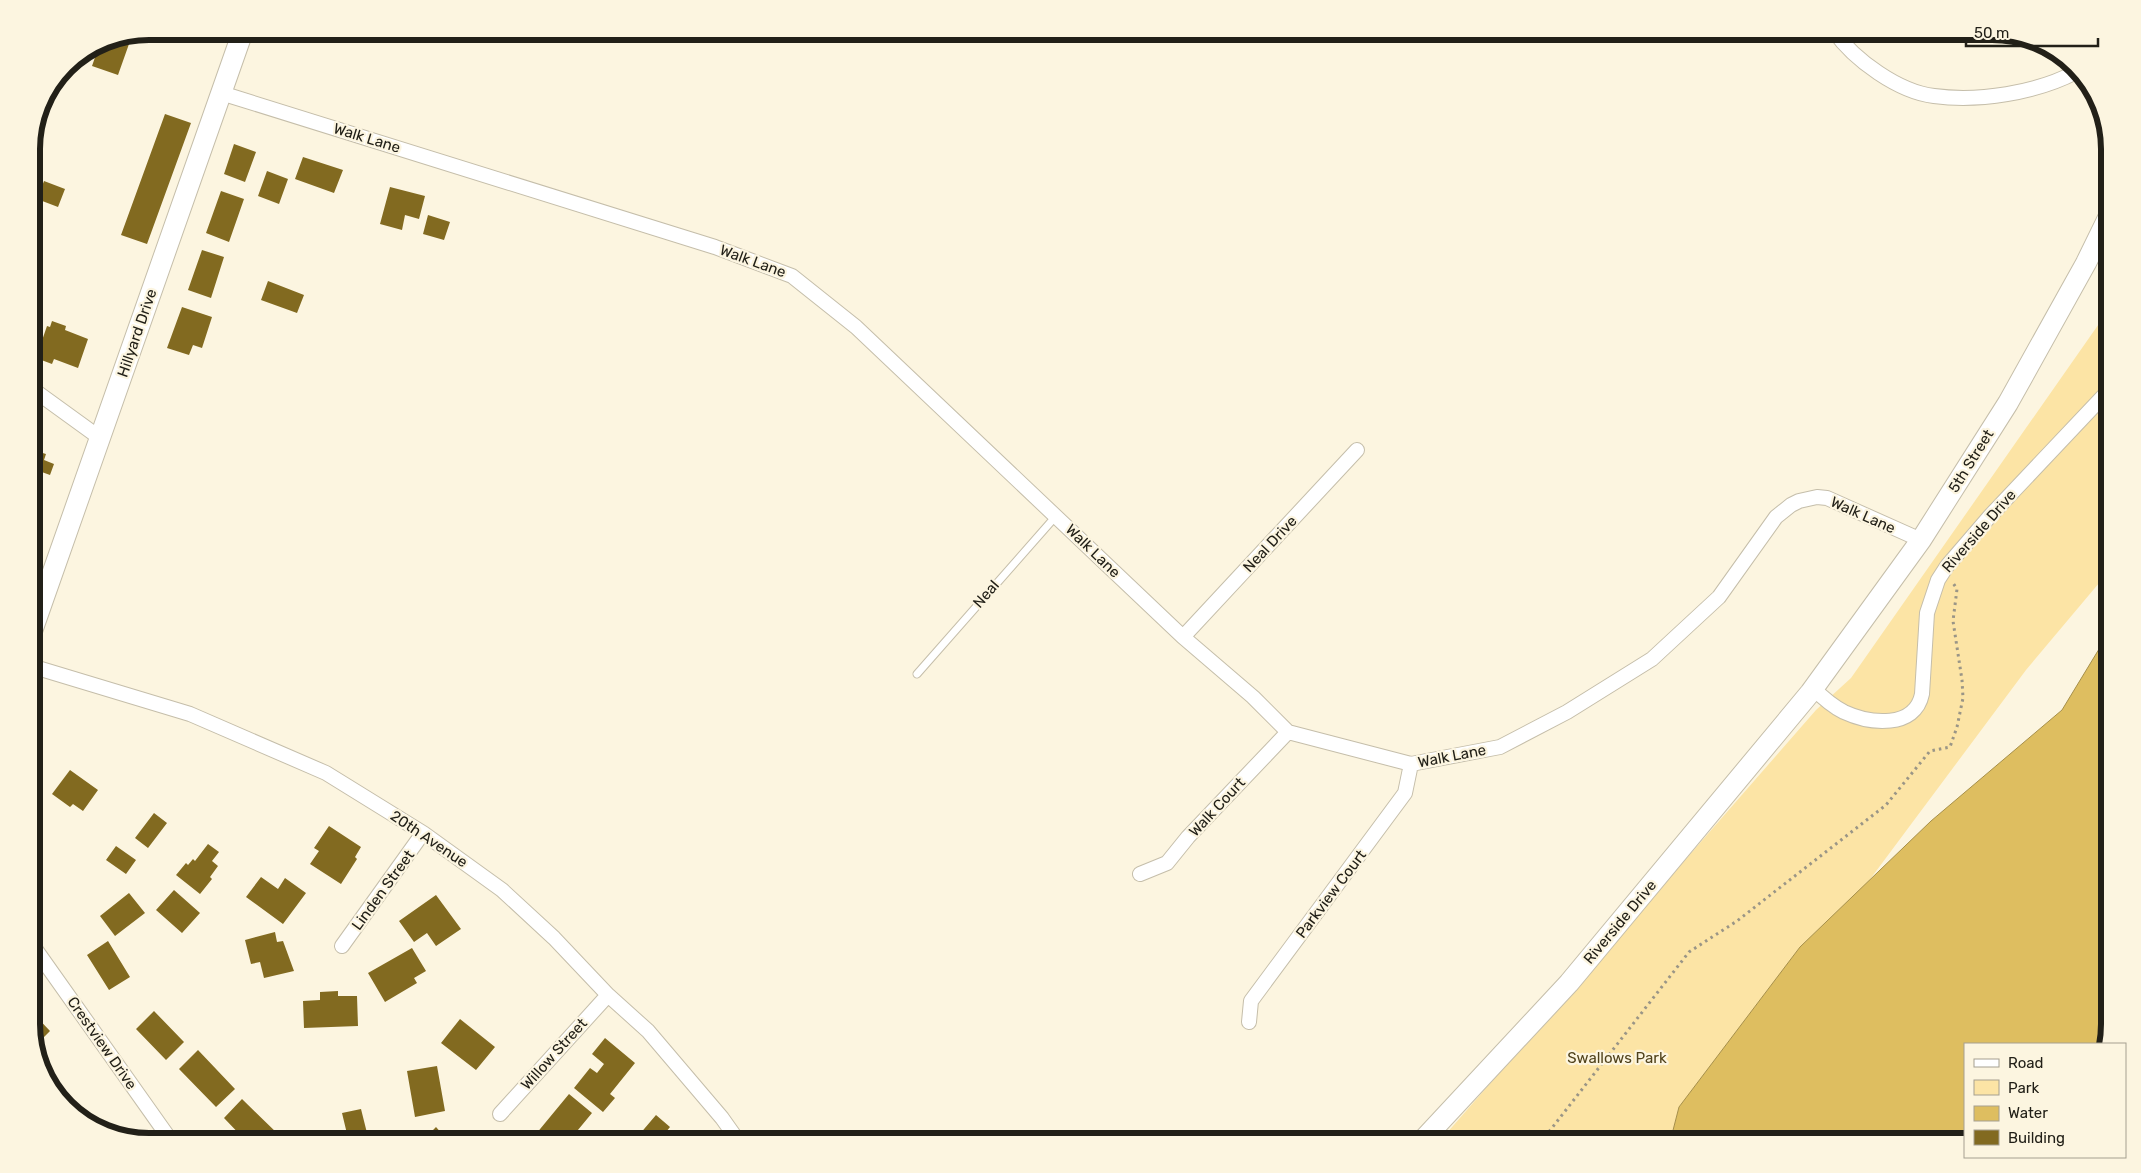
<svg xmlns="http://www.w3.org/2000/svg" width="2141" height="1173" font-family="Rubik,sans-serif">
  <style>
    .green { fill: #fce4a5 }
    .water { fill: #debe60; stroke: #a68f4a }
    .building { fill: #826a20 }
    .lines { fill: none; stroke-linecap: round; stroke-linejoin: round }
    .lane-casing { stroke: #c5beaa; stroke-width: 9 }
    .street-casing { stroke: #c5beaa; stroke-width: 16 }
    .secondary-casing { stroke: #c5beaa; stroke-width: 22 }
    .path { stroke: #9a9586; stroke-width: 3; stroke-dasharray: 2.5 4; stroke-linecap: butt }
    .lane { stroke: #fff; stroke-width: 7 }
    .street { stroke: #fff; stroke-width: 14 }
    .secondary { stroke: #fff; stroke-width: 20 }
    .labels { text-anchor: middle; dominant-baseline: central; stroke-width: 4.5; stroke-linejoin: round; paint-order: stroke }
    .street-label { font-size: 15px; fill: #222018; stroke: #fcf5e0 }
    .park-label { font-size: 15px; fill: #50421b; stroke: #fcf5e0 }
    .rim { fill: none; stroke: #222018; stroke-width: 6 }
  </style>
  <rect width="100%" height="100%" fill="#fcf5e0"/>
  <!-- green -->
  <path class="green" d="M2110,308V570L2026,670L1868,882L1800,947L1679,1107L1670,1142H1439L1816,710L1851,678Z"/>
  <!-- water -->
  <path class="water" d="M2110,631V1024L2104,1044H1965V1142H1670L1679,1107L1800,947L1931,821L2062,710Z"/>
  <!-- building -->
  <path class="building" d="M114,38L129,44L118,75L92,66L100,43Z
    M165,114L191,123L147,244L121,235Z
    M234,144L256,152L245,182L224,174Z
    M303,157L343,170L334,193L295,179Z
    M267,171L288,179L279,204L258,196Z
    M44,181L65,189L58,207L37,199Z
    M390,187L425,196L419,219L405,215L402,230L380,224Z
    M221,191L244,199L229,242L206,233Z
    M428,215L450,222L444,240L423,234Z
    M202,250L224,257L211,298L188,290Z
    M268,281L304,295L297,313L261,300Z
    M182,307L212,317L202,348L193,345L189,355L167,348Z
    M52,321L66,326L65,330L88,339L78,368L54,359L52,364L36,358L47,326L50,327Z
    M31,435L40,438L36,451L46,454L44,460L54,464L50,475L39,471L36,479L31,477Z
    M70,770L98,790L83,811L73,804L70,807L52,794Z
    M154,813L167,823L148,848L135,838Z
    M329,826L361,847L355,857L357,859L341,884L310,864L319,851L314,848Z
    M208,844L219,852L212,861L218,866L210,877L212,879L200,894L176,875L186,863L188,865L193,859L195,861Z
    M116,846L136,860L126,874L106,860Z
    M261,877L278,889L285,878L306,893L283,924L246,897Z
    M174,890L200,913L182,933L156,910Z
    M129,893L145,913L115,936L100,916Z
    M436,895L461,929L436,946L427,933L414,942L399,921Z
    M275,932L277,942L283,941L294,971L264,978L260,962L251,964L245,940Z
    M108,941L130,977L109,990L87,955Z
    M412,948L426,971L414,978L417,983L385,1002L368,973Z
    M338,991V996H357L358,1026L304,1028L303,1001L320,1000V992Z
    M31,1011L50,1031L36,1045L31,1031Z
    M154,1011L184,1042L166,1060L136,1029Z
    M460,1019L495,1047L476,1070L441,1043Z
    M605,1038L635,1063L610,1094L615,1098L603,1112L574,1088L590,1068L597,1073L604,1064L592,1054Z
    M198,1050L235,1089L216,1107L179,1069Z
    M437,1066L445,1111L415,1117L407,1071Z
    M569,1094L592,1113L568,1142H532L531,1140Z
    M242,1099L280,1136L274,1142H247L224,1118Z
    M361,1109L367,1133L348,1138L342,1113Z
    M656,1115L670,1127L658,1142H633Z
    M436,1127L443,1135L444,1134L452,1142H421Z
    M671,1130L684,1142H661Z"/>
  <g class="lines">
    <defs>
      <path id="lane" d="M917,674L1056,516"/>
      <path id="street" d="M1834,31C1854,60 1899,92 1934,96C1979,102 2036,93 2076,72
        M221,93L715,247L792,276L856,327L1183,637L1253,697L1288,732L1411,764L1500,747L1567,712L1652,659L1719,597L1776,517L1791,505L1799,501L1817,497L1827,498L1921,540
        M31,388L100,438
        M1183,637L1357,450
        M31,666L190,714L326,773L423,833L502,890L554,938L608,995L648,1031L722,1118L739,1142
        M1813,688C1822,697 1832,706 1844,712C1870,724 1915,729 1922,694L1927,613L1938,580L1947,566L1990,516L2110,389
        M1140,874L1167,863L1188,837L1288,732
        M31,943L172,1142
        M342,946L423,833
        M1249,1022L1251,1001L1405,793L1411,764
        M500,1114L608,995"/>
      <path id="secondary" d="M31,634L243,31
        M1421,1142L1569,983L1810,693L1921,540L2008,403L2086,263L2110,214"/>
    </defs>
    <!-- lane casing -->
    <use href="#lane" class="lane-casing"/>
    <!-- street casing -->
    <use href="#street" class="street-casing"/>
    <!-- secondary casing -->
    <use href="#secondary" class="secondary-casing"/>
    <!-- path -->
    <path class="path" d="M1541,1142L1689,952L1737,921L1886,805L1930,751L1950,747L1957,727L1963,698L1962,680L1953,621L1957,589L1953,583"/>
    <!-- lane -->
    <use href="#lane" class="lane"/>
    <!-- street -->
    <use href="#street" class="street"/>
    <!-- secondary -->
    <use href="#secondary" class="secondary"/>
  </g>
  <g class="labels">
    <!-- street labels -->
    <g class="street-label">
      <text transform="translate(367 138) rotate(17)">Walk Lane</text>
      <text transform="translate(753 261) rotate(20)">Walk Lane</text>
      <text transform="translate(137 333) rotate(-71)">Hillyard Drive</text>
      <text transform="translate(1971 461) rotate(-58)">5th Street</text>
      <text transform="translate(1863 515) rotate(24)">Walk Lane</text>
      <text transform="translate(1979 531) rotate(-49)">Riverside Drive</text>
      <text transform="translate(1270 544) rotate(-47)">Neal Drive</text>
      <text transform="translate(1093 551) rotate(44)">Walk Lane</text>
      <text transform="translate(986 594) rotate(-49)">Neal</text>
      <text transform="translate(1452 756) rotate(-11)">Walk Lane</text>
      <text transform="translate(1217 807) rotate(-47)">Walk Court</text>
      <text transform="translate(429 839) rotate(34)">20th Avenue</text>
      <text transform="translate(383 890) rotate(-54)">Linden Street</text>
      <text transform="translate(1331 894) rotate(-53)">Parkview Court</text>
      <text transform="translate(1620 922) rotate(-50)">Riverside Drive</text>
      <text transform="translate(102 1043) rotate(55)">Crestview Drive</text>
      <text transform="translate(554 1054) rotate(-48)">Willow Street</text>
    </g>
    <!-- park labels -->
    <g class="park-label">
      <text x="1617" y="1058">Swallows Park</text>
    </g>
  </g>
  <!-- crop -->
  <path d="M0 0H2141V1173H0ZM149 40H1992A109 109 0 0 1 2101 149V1024A109 109 0 0 1 1992 1133H149A109 109 0 0 1 40 1024V149A109 109 0 0 1 149 40Z" fill="#fcf5e0" fill-rule="evenodd"/>
  <path class="rim" d="M149 40H1992A109 109 0 0 1 2101 149V1024A109 109 0 0 1 1992 1133H149A109 109 0 0 1 40 1024V149A109 109 0 0 1 149 40Z"/>
  <!-- legend -->
  <rect x="1964" y="1043" width="162" height="115" fill="#fcf5e0" stroke="#a5a090"/>
  <rect x="1974" y="1059" width="25" height="8" fill="#ffffff" stroke="#a5a090"/>
  <text x="2008" y="1068" font-size="15" fill="#222018">Road</text>
  <rect x="1974" y="1080" width="25" height="15" fill="#fce4a5" stroke="#a5a090"/>
  <text x="2008" y="1093" font-size="15" fill="#222018">Park</text>
  <rect x="1974" y="1106" width="25" height="15" fill="#debe60" stroke="#a5a090"/>
  <text x="2008" y="1118" font-size="15" fill="#222018">Water</text>
  <rect x="1974" y="1130" width="25" height="15" fill="#826a20" stroke="#a5a090"/>
  <text x="2008" y="1143" font-size="15" fill="#222018">Building</text>
  <!-- scale -->
  <path d="M1966 38v8h132v-8" fill="none" stroke="#222018" stroke-width="2.5"/>
  <text x="1974" y="38" font-size="15" fill="#222018" stroke="#fcf5e0" stroke-width="4" paint-order="stroke">50 m</text>
</svg>
